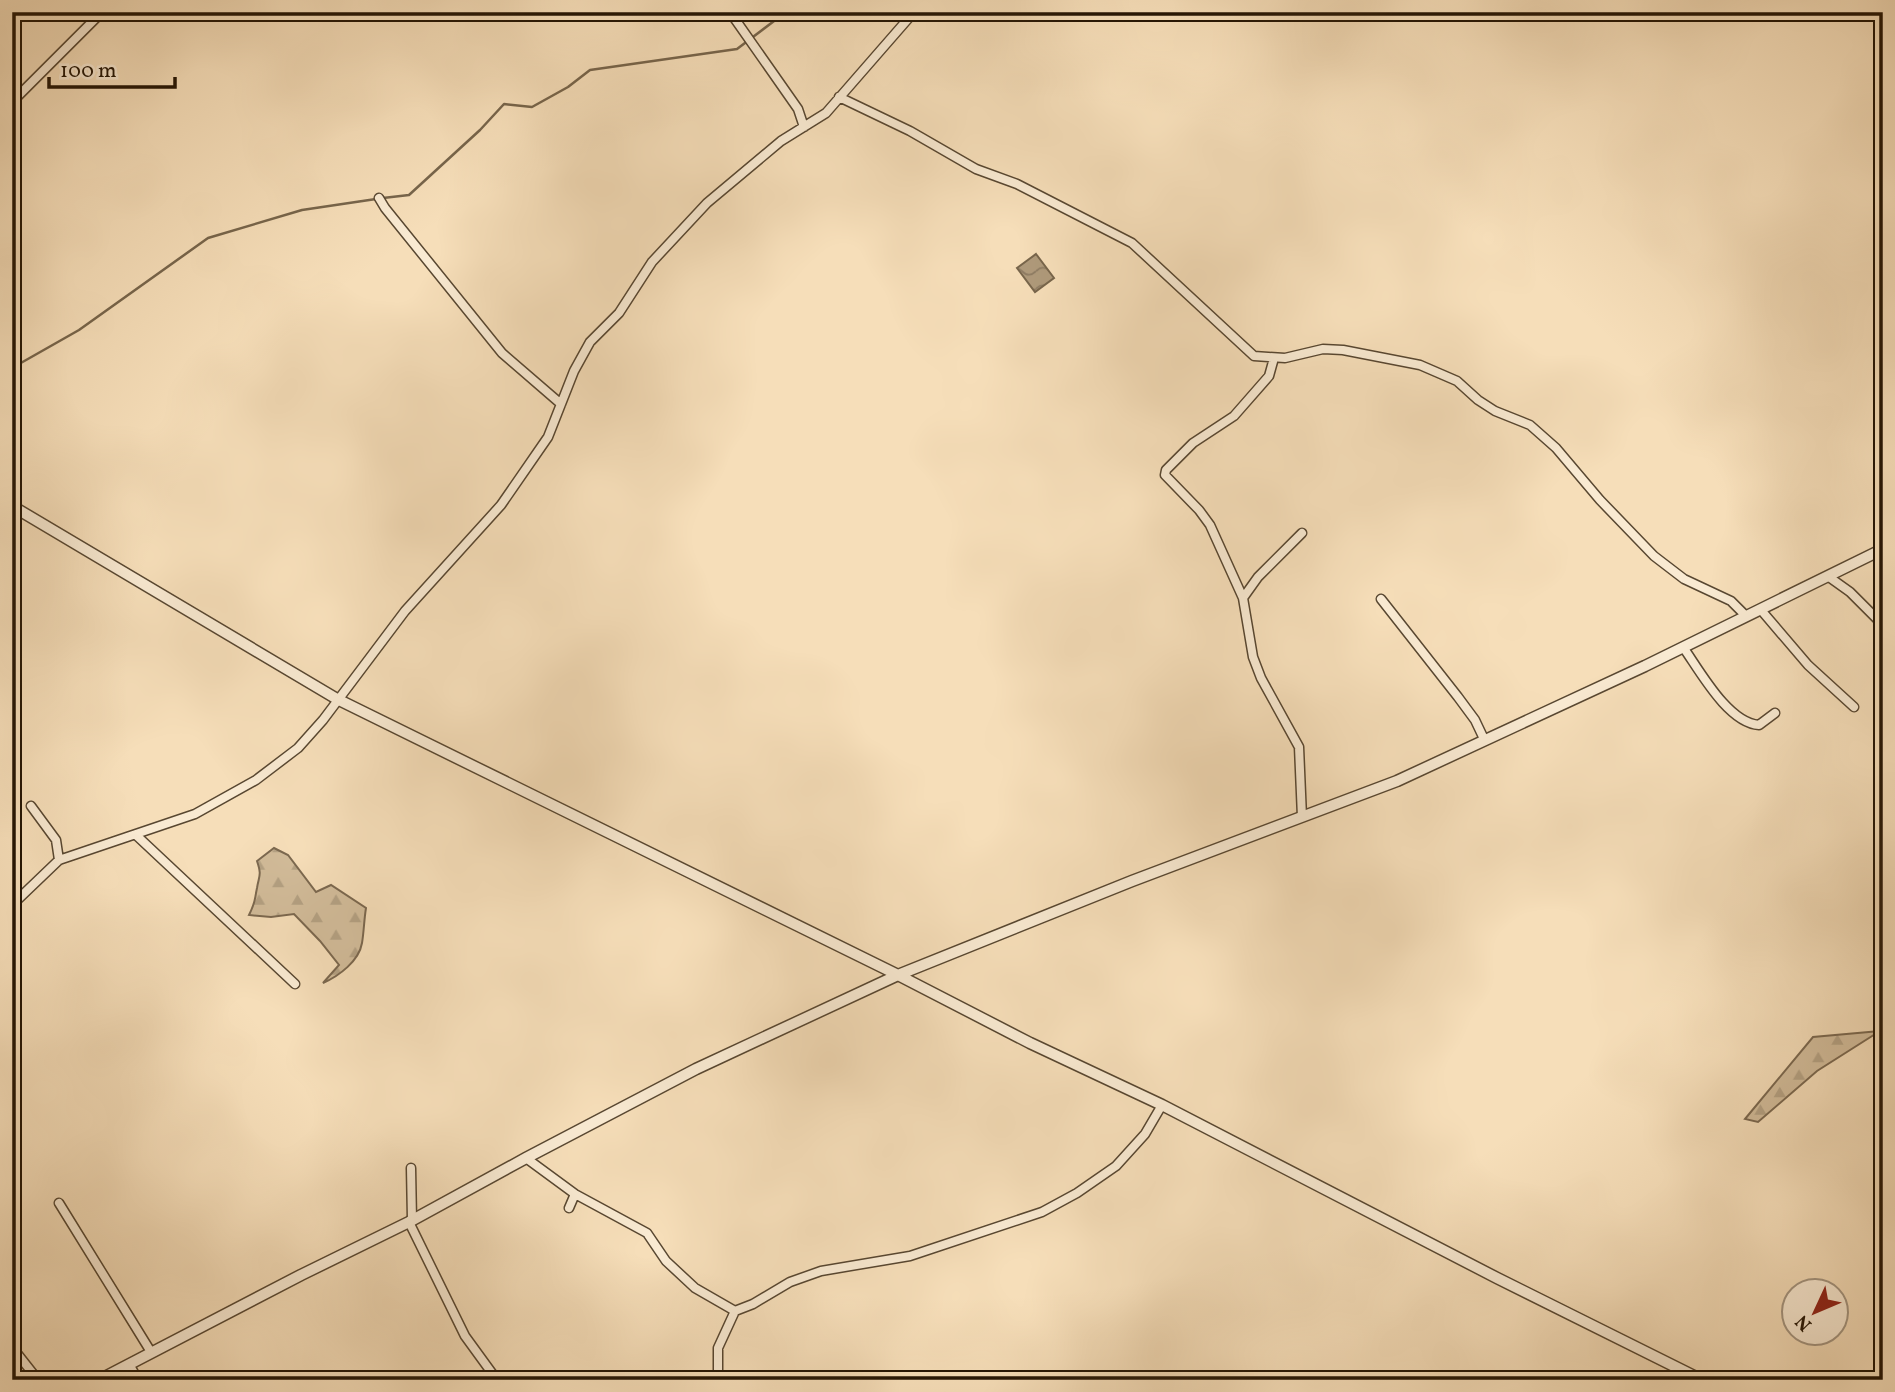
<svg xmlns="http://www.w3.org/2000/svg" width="1895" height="1392" font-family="Vollkorn,serif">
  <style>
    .forest { fill: url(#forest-firs); stroke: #7b684f; stroke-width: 2 }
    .water { fill: url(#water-waves); stroke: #77654b; stroke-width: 2 }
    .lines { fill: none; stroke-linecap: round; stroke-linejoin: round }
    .stream { stroke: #77654b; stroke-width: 2.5 }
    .minor-casing { stroke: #584731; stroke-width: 11 }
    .tertiary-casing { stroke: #584731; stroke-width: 13 }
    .minor { stroke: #f9ead2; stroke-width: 8 }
    .tertiary { stroke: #f9ead2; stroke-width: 10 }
  </style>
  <defs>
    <pattern id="forest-firs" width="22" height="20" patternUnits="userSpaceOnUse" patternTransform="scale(1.75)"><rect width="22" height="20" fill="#d2bc9a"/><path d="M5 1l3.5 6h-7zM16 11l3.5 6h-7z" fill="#b4a183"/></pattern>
    <pattern id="water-waves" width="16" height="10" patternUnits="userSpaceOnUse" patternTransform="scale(1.75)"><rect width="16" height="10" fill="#af9a7b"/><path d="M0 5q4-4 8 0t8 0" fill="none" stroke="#8e7c63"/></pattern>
  </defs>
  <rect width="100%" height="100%" fill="#f6deb9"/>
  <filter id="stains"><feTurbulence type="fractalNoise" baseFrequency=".00286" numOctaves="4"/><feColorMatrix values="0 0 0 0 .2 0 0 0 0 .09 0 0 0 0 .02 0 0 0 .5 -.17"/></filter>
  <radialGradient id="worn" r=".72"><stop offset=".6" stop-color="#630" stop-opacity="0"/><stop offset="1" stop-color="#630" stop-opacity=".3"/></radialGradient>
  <!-- forest -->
  <path class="forest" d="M274,848L288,855L316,892L331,885L366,908C364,920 364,931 362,943C359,961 339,976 323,983L339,965L320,941L294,914L271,917L249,915C256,901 254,902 257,888C259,875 262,876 257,861Z
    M1880,1031L1817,1071L1758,1122L1745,1119L1813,1037Z"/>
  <!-- water -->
  <path class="water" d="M1036,254L1054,278L1035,292L1017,268Z"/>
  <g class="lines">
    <!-- stream -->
    <path class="stream" d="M383,198L409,195L480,130L504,104L532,107L568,87L590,70L737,49L786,12
      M12,368L79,330L208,238L302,210L376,199"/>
    <defs>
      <path id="minor" d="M730,12L798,109L804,127
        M839,97L910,131L976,169L1017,184L1132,243L1254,356L1285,358L1323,349L1343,350L1420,365L1457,381L1478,400L1495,411L1530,425L1556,448L1600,500L1654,556L1684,579L1731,601L1746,616
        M12,102L102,12
        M379,198L385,208L502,353L561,404
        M1274,358L1269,376L1234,416L1193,443L1166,470L1165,475L1199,510L1210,525L1243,598L1253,657L1261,678L1299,747L1302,817
        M1829,577L1850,592L1883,625
        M1243,598L1258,577L1302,533
        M1381,599L1458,697L1475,720L1484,739
        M1761,610L1808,665L1854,707
        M1683,647C1700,671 1728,723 1759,725L1775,713
        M31,806L56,840L59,860
        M136,835L295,984
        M12,905L59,860L195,814L256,780L298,748L323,720L405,611L501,505L548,437L574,371L590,342L619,313L652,262L707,203L781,141L826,113L914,12
        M526,1158L575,1194L647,1233L666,1261L695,1288L735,1311L753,1304L790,1282L821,1271L910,1256L1042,1212L1077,1193L1116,1166L1145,1134L1162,1105
        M411,1168L412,1220
        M59,1203L151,1352
        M569,1208L575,1194
        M409,1222L465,1336L497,1380
        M12,1347L38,1380
        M129,1364L138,1380
        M718,1371V1348L735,1311"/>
      <path id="tertiary" d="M12,506L337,699L898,975L1030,1043L1162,1105L1497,1278L1702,1380
        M99,1380L301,1275L409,1222L526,1158L696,1069L898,975L1132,881L1397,781L1645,666L1883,549"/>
    </defs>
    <!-- minor casing -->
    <use href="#minor" class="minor-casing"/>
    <!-- tertiary casing -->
    <use href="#tertiary" class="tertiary-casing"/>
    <!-- minor -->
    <use href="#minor" class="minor"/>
    <!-- tertiary -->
    <use href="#tertiary" class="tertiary"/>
  </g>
  <!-- margin -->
  <rect width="1895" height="1392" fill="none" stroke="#f6deb9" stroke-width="42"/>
  <rect x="14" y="14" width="1867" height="1364" fill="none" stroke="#241504" stroke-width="3.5"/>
  <rect x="21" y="21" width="1853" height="1350" fill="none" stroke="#241504" stroke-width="2"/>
  <!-- north arrow -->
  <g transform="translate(1815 1312) rotate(226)"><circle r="33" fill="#f9ead2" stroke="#a49580" stroke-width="2"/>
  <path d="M0-5L12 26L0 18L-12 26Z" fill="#8f2418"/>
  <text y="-10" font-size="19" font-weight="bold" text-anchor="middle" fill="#241504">N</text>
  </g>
  <!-- scale -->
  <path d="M49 77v10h126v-10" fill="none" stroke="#241504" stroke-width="3.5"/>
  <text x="60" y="77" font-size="21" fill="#241504" stroke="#f9ead2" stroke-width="5" paint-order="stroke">100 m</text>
  <rect width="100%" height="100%" filter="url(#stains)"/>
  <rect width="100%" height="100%" fill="url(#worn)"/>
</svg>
